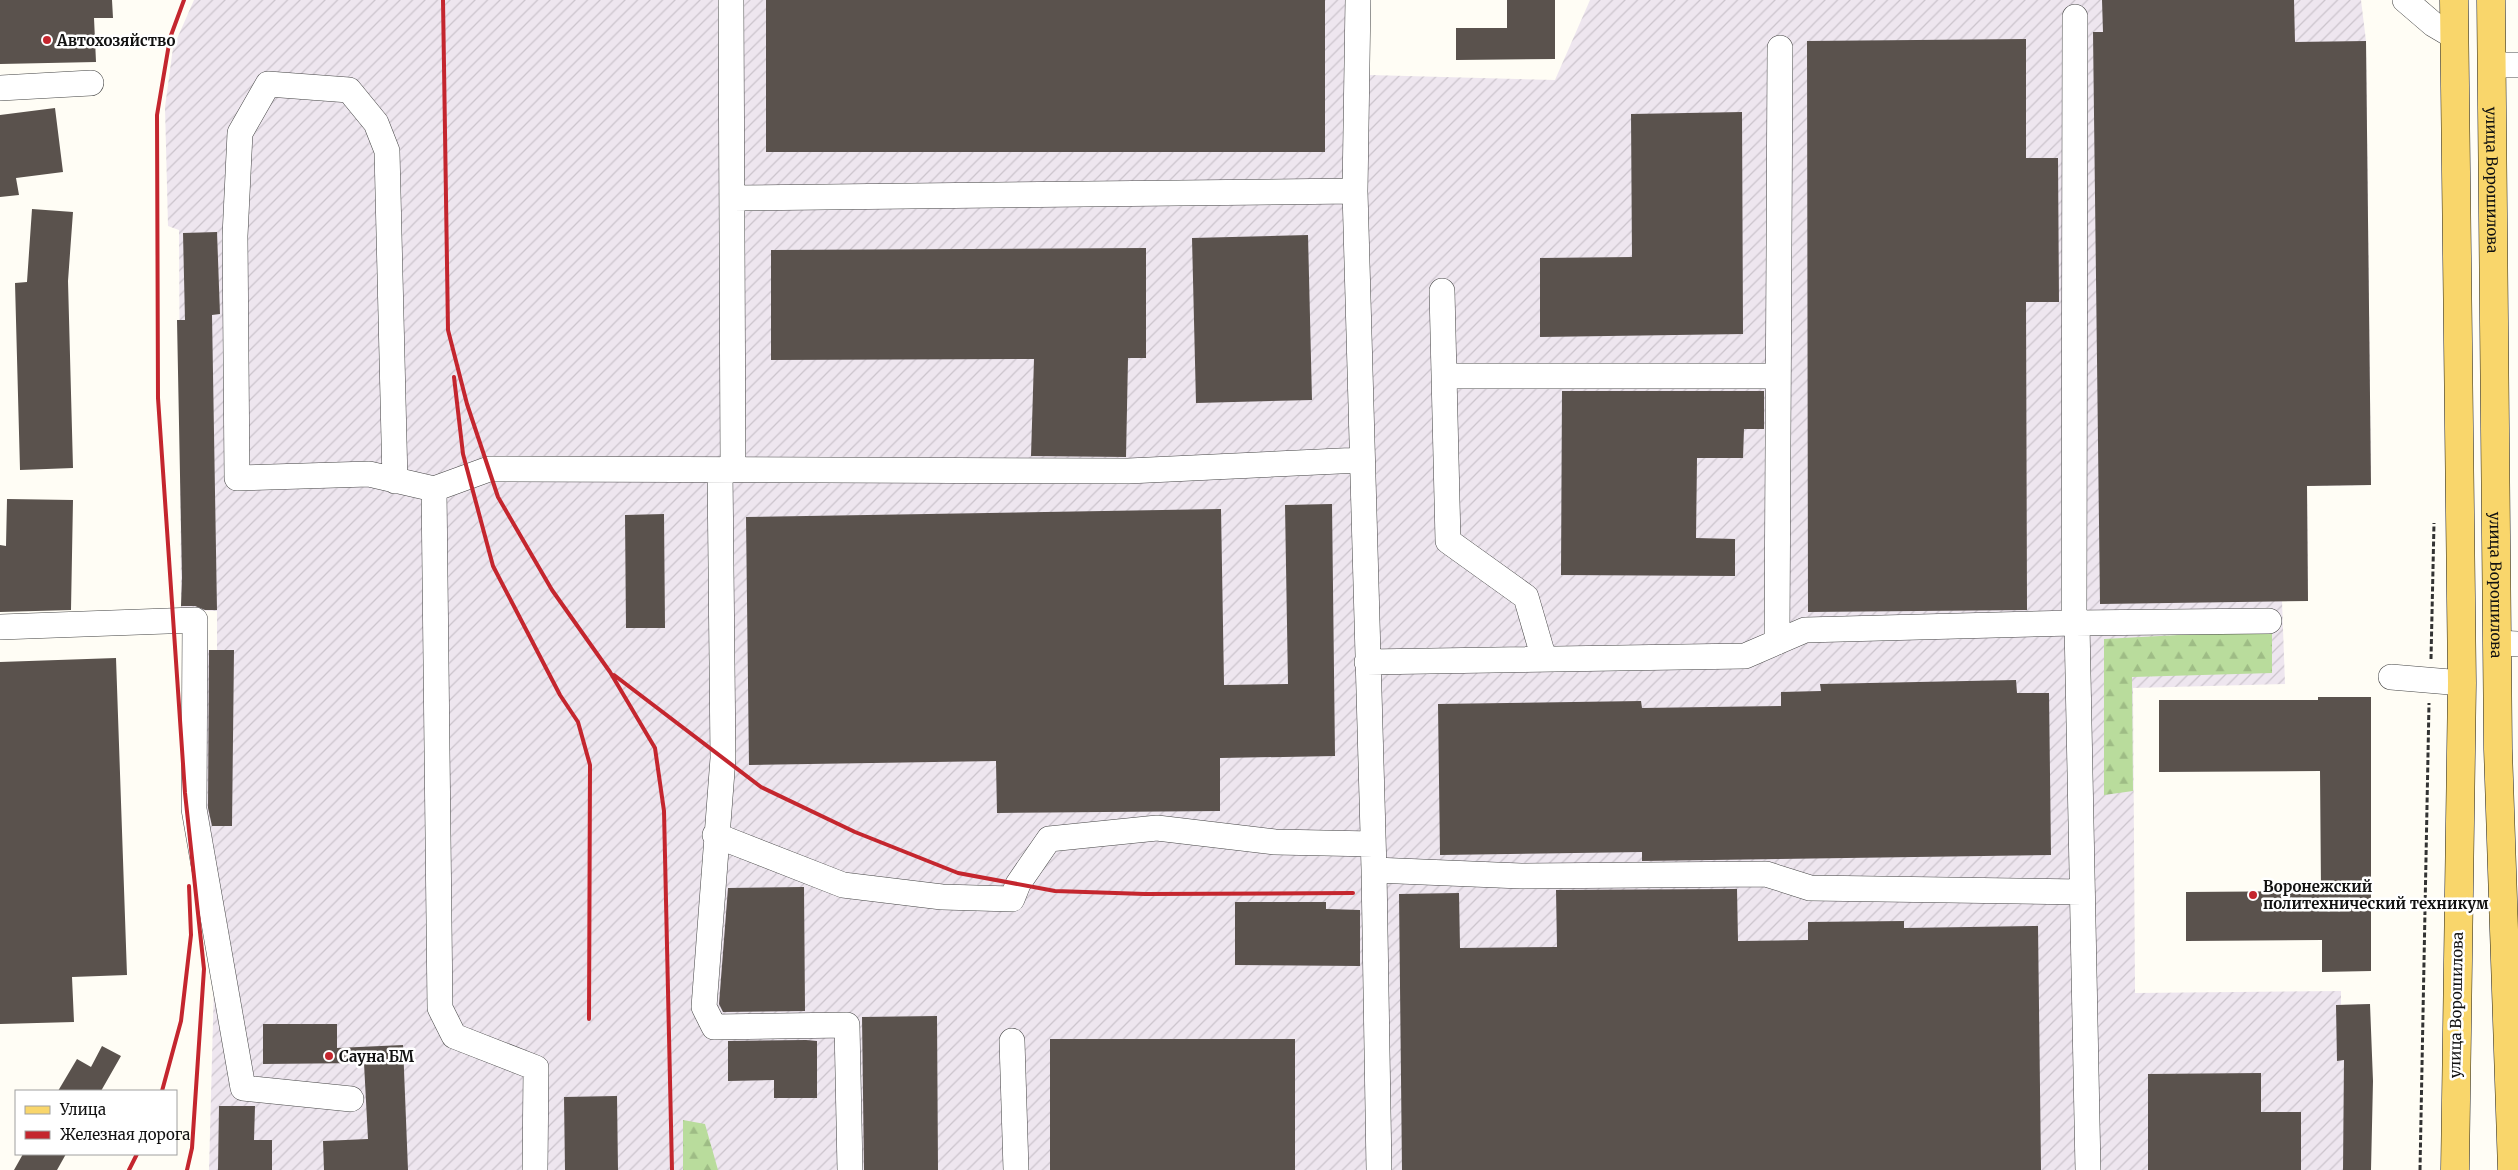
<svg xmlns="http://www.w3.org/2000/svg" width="2518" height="1170" font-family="Merriweather,serif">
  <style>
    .industrial { fill: url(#industrial-furrows) }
    .forest { fill: url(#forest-firs) }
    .building { fill: #5a524d }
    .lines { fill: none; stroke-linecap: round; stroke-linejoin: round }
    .minor-casing { stroke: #444; stroke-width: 26 }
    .major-casing { stroke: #222; stroke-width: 29 }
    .path { stroke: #333; stroke-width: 3; stroke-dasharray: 5 2.5; stroke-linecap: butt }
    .minor { stroke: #fff; stroke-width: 25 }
    .major { stroke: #f9d66b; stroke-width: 28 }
    .rail { stroke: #c4262e; stroke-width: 4 }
    .poi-dot { fill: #c4262e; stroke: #fff; stroke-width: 2 }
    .labels { text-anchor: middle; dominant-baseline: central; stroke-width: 5; stroke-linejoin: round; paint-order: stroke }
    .poi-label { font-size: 15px; font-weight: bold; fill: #111; stroke: #fff; text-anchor: start }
    .street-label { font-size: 15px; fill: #111; stroke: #fff }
  </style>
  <defs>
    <pattern id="industrial-furrows" width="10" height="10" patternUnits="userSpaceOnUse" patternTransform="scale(1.25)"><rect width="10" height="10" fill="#eee6ef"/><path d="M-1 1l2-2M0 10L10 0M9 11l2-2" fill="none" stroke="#cbc4cc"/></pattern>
    <pattern id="forest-firs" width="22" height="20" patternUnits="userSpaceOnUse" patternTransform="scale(1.25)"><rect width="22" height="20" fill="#b9dc9c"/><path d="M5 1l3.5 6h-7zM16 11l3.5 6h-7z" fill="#9ebc85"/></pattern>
  </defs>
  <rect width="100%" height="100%" fill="#fffdf5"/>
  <!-- industrial -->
  <path class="industrial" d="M194,0H1370V75L1555,80L1590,0H2361L2366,41L2371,485L2307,486L2308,601H2282L2285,684L2133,688L2135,993L2341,991V1005L2370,1004L2371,1170H209L214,984L200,825L203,650H217V611L181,610L179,230L168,226L165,107L173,48Z"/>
  <!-- forest -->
  <path class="forest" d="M2272,630V673L2132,677L2133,791L2104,795V639Z
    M683,1120L705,1124L718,1170H683Z"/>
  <!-- building -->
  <path class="building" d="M0,0H112L113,18H94L96,62L0,64Z
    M766,0H1325V152H766Z
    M1507,0H1555V59L1456,60V28H1507Z
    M2102,0H2294L2295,42L2366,41L2371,485L2307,486L2308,601L2100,604L2093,32H2103Z
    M2026,39V158H2058L2059,302H2026L2027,610L1808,612L1807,41Z
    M55,108L63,172L16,178L19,195L0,197V115Z
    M1742,112L1743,334L1540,337V258L1632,257L1631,114Z
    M32,209L73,212L68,281L73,468L20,470L15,283L27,282Z
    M217,232L220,314L212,315L217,610H205L195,606H181L182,578L177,320H185L183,233Z
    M1308,235L1312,400L1196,403L1192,238Z
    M1146,248V358H1128L1126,457L1031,456L1034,359L771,360V250Z
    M1562,391H1764V429H1744L1743,458H1697L1696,538L1735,539V576L1561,575Z
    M7,499L73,500L71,610L0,612V545L6,546Z
    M1332,504L1335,756L1220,758V811L997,813L996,761L749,765L746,517L1221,509L1224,685L1288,684L1285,505Z
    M664,514L665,628H626L625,515Z
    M209,650H234L232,826H212L208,808Z
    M116,658L127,975L72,977L74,1022L0,1024V662Z
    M2016,680L2017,693H2049L2051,855L1642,861V852L1440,855L1438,704L1641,701L1642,708L1781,706V692L1821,691L1820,684Z
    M2318,697H2371V971L2322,972V940L2186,941V892L2321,891L2320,771L2159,772V700H2318Z
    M804,887L805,1011L723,1012L719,1004L728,888Z
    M1737,889L1738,941L1808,940V922L1904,921V928L2038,926L2041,1170H1402L1399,894L1459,893L1460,948L1557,947L1556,890Z
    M1235,902H1326V909L1360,910V966L1235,965Z
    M2370,1004L2373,1081L2371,1170H2343L2344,1060L2337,1061L2336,1005Z
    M937,1016L938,1170H864L862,1017Z
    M263,1024H337V1048L403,1045L408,1170H324L323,1141L368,1139L364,1063L263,1064Z
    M1050,1039H1295V1170H1050Z
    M806,1040L817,1041V1098H774V1080L728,1081V1041Z
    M102,1046L121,1056L101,1091H58L77,1059L91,1067Z
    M2261,1073V1112H2301V1170H2148V1074Z
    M617,1096L618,1170H565L564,1097Z
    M219,1106H255L254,1140H272V1170H218Z
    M23,1154H66L57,1170H14Z"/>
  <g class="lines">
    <defs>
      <path id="minor" d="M731,0L733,470
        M1358,0L1355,191L1374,870L1379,1170
        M2405,0L2433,24L2455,37
        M2493,65H2518
        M0,88L91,83
        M732,198L1355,191
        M1442,291L1448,541L1526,597L1544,659
        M1444,376H1778
        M720,470L723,758L704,1007L714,1027L847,1025L850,1170
        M395,481L387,151L376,123L349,90L268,84L240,133L235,236L237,478L369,474L434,489L489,469L1128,471L1361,460
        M434,489L440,1008L454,1036L536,1068L535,1170
        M2074,623L2075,17
        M2077,624L2088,1170
        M0,627L195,620L194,809L243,1088L351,1099
        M1777,642L1780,48
        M2498,643L2518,644
        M1367,662L1745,656L1805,630L2074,623L2269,621
        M2391,677L2462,683
        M715,835L843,885L942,897L1012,899L1018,884L1049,839L1157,828L1275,842L1373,844
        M1374,870L1521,876L1766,874L1810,888L2082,892
        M1012,1041L1016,1170"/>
      <g id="major">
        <path d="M2454,0L2462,683L2455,1170"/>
        <path id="s1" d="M2491,0L2498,749L2512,1170"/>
      </g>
    </defs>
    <!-- minor casing -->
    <use href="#minor" class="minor-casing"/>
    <!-- major casing -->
    <use href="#major" class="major-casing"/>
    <!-- path -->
    <path class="path" d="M2431,659L2434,523
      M2420,1170L2429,703"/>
    <!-- minor -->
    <use href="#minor" class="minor"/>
    <!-- major -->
    <use href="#major" class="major"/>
    <!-- rail -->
    <path class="rail" d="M184,0L170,38L157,115L158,398L185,793L204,969L192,1148L187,1170
      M443,0L448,330L467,404L498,497L552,590L610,672L655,748L664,811L672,1170
      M454,377L463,454L493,566L560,695L578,722L590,765L589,1019
      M614,675L761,787L855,832L958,873L1055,891L1145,894L1353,893
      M162,1091L181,1021L191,935L189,886
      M129,1170L137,1154"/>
  </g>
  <!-- markers -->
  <g class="poi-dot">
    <circle cx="47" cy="40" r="5"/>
    <circle cx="2253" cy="895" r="5"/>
    <circle cx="329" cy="1056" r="5"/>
  </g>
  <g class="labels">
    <!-- poi labels -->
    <g class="poi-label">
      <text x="57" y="40">Автохозяйство</text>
      <text x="2263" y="886">Воронежский<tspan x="2263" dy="17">политехнический техникум</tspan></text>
      <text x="339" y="1056">Сауна БМ</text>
    </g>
    <!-- street labels -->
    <g class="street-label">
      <text stroke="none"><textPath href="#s1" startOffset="180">улица Ворошилова</textPath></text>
      <text stroke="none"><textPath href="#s1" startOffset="585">улица Ворошилова</textPath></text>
      <text transform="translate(2456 1005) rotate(-89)">улица Ворошилова</text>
    </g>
  </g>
  <!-- legend -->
  <rect x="15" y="1090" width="162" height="65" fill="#ffffff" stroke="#a0a0a0"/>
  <rect x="25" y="1106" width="25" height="8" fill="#f9d66b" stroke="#a0a0a0"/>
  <text x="60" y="1115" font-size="15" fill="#111111">Улица</text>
  <rect x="25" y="1131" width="25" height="8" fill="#c4262e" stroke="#a0a0a0"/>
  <text x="60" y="1140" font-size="15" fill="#111111">Железная дорога</text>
</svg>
